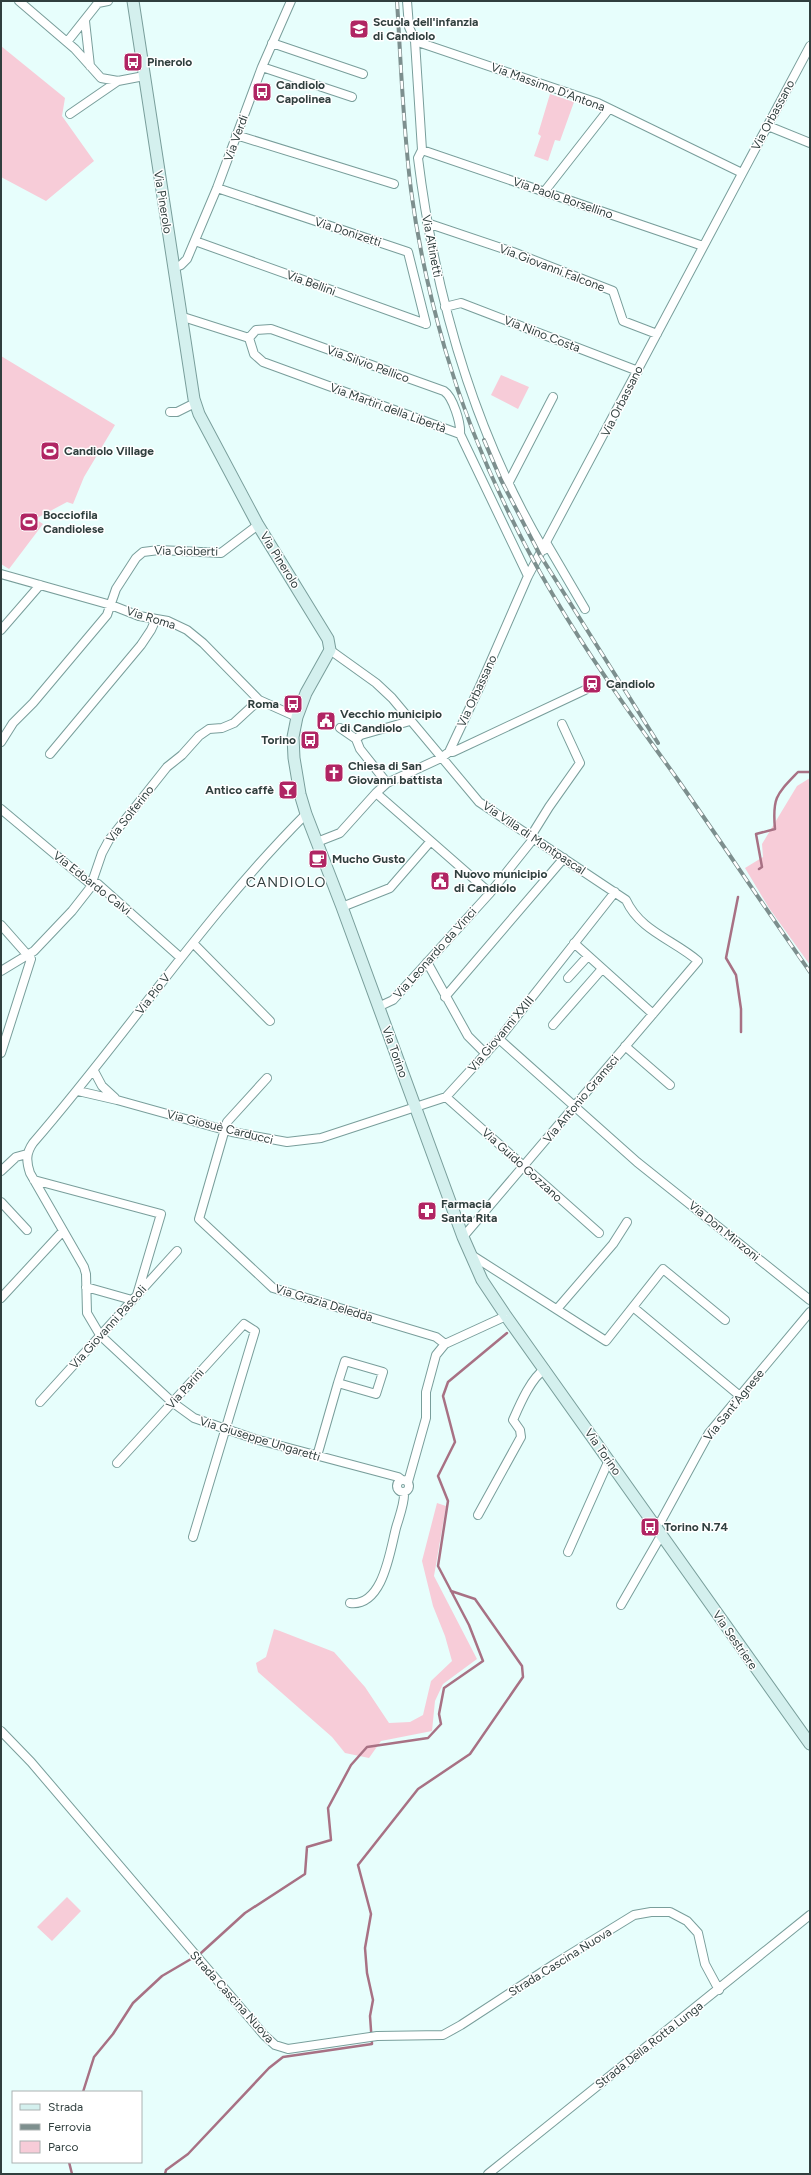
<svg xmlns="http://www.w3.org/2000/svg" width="811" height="2175" font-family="Figtree,sans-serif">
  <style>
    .green { fill: #f7ccd8 }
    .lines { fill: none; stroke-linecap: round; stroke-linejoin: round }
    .stream { stroke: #a87184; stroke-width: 2.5 }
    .street-casing { stroke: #799e9b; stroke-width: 10 }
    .secondary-casing { stroke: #799e9b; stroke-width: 13 }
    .street { stroke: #fff; stroke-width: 8 }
    .secondary { stroke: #d4f0ee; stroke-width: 11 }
    .rail-casing { stroke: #7d8f8e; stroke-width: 4 }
    .rail { stroke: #fff; stroke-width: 2.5; stroke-dasharray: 8; stroke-linecap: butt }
    .labels { text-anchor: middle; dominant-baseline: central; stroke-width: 3; stroke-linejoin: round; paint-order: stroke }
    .poi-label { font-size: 12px; font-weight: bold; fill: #303f3e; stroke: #fff; text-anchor: start }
    .street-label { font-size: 12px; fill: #303f3e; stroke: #fff }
    .quarter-label { font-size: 14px; letter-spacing: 1px; fill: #303f3e; stroke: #fff }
  </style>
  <rect width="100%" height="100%" fill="#e7fefc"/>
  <!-- green -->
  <path class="green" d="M1,46L65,98L62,116L94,161L46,201L1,177Z
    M550,94L574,102L560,141L555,140L548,161L534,156L541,136L538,134Z
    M1,356L115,425L84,477L73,504L67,502L39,517L37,520L43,524L9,569L1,564Z
    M501,375L529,387L518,409L491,395Z
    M810,778V965L769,908L745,868L763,857L762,844L797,786Z
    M437,1503L446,1506L434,1576L477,1659L443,1684L435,1701L432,1731L381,1741L369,1758L345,1753L332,1737L258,1672L256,1663L266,1657L274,1629L280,1631L334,1652L365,1687L389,1723L410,1722L423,1715L431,1681L452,1661L445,1636L433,1606L422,1561Z
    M67,1897L81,1911L52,1941L37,1927Z"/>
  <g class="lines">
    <!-- stream -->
    <path class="stream" d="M759,869L762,867L756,834L775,829C772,797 777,794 798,772H810
      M738,897L726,958L736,975L741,1009V1032
      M201,1953L245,1913L305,1874L307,1847L331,1840L328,1808L351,1765L367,1747L428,1738L441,1724L439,1714L444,1688L483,1661L469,1625L438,1566L448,1501L438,1476L455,1442L443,1396L448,1382L507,1333
      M83,2092L94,2057L113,2034L133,2003L162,1976L191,1959
      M69,2162L72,2174
      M165,2174L166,2170L188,2154L269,2068L283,2057L372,2044L370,2016L373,2000L367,1973L365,1948L371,1914L358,1865L418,1789L470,1754L523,1677L522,1666L475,1599L451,1591"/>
    <defs>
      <path id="street" d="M19,1L75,49L101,78L118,81L144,76
        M407,1L409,27L415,41L422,150L418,158C435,295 473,430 544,550
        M85,21L90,66
        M415,41L598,103L742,173
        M67,42L98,3L108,1
        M272,43L363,74
        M262,67L352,97
        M70,114L118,81
        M768,126L810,143
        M236,135L394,184
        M422,150L703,246
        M217,188L408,252L426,324
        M544,192L609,109
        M427,223L513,252L613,291L623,321L657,334
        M195,241L426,324
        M173,268L181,265L187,259L217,188L262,67L291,1
        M445,307L461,303L638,371
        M180,316L249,338
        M249,338L254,354L263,362L460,434L528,576
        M249,338L256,330L271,329L444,391C453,397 461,423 460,434
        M170,412H177L195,403
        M509,482L553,397
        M547,544L585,609
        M1,574L111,605L139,616L168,621L187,630L203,643L259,700L297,717
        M1,630L40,585
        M330,650L376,683L392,698L479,802L626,900C640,931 674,940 698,961L463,1237
        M340,728L356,739L360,749L387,783
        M356,739L361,735L410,721
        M1,742L13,723L33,703L107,615L116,589L136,558L143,552L159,550L221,553L258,525
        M449,752H453L585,690
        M50,754L141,645L151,630L156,619
        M376,793L490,893
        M1,809L88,882L98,884L181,958
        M306,814C205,915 126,1036 33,1143C26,1153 26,1161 30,1173L84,1267L86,1274L87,1313L100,1335L172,1402L194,1418L255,1439L398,1477L402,1480
        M531,836L549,807L580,763L562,724
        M317,842L340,833L376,793L387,783L441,758L449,752L480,686L528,576L810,46
        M342,907L390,888L430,842
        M1,925L31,959L1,1053
        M193,943L270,1021
        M574,943L653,1014
        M427,962L468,1036L486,1054
        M1,971L34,951L72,911L90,888L102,853L109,840L167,767L182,755L199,736L209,729L222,728L234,723L259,700
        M568,978L588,956
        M445,997L564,858
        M378,1007L393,1000L490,893L534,838
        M553,1025L602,969
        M499,1039L637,1162L810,1300
        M625,1046L670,1085
        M94,1071L102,1086L115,1098
        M267,1078L227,1122L199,1219L273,1288L436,1337L445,1344
        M78,1091L117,1100L232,1132L287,1142L321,1138L446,1097L499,1039L615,892
        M446,1097L599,1233
        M1,1171L16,1157L27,1154
        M34,1180L161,1214L137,1295
        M1,1202L27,1230
        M470,1254L606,1341L663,1269L725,1320
        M86,1287L132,1300
        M1,1298L63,1231
        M633,1307L740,1396
        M557,1309L613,1244L627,1222
        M345,1361L383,1372L376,1394L338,1383Z
        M40,1402L177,1251
        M317,1456L338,1383
        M117,1463L244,1324L255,1331L193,1537
        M397 1486a6 6 0 1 1 12 0a6 6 0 1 1-12 0Z
        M408,1482L426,1418V1392L436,1355L445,1344L506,1316
        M478,1515L521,1437L520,1430L513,1420C520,1404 531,1378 545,1369
        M656,1525L661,1521L709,1433L810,1312
        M568,1552L609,1460
        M350,1603C383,1607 390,1551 396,1528C399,1517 405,1503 404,1492
        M621,1605L662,1534
        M1,1731L31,1762L264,2035L275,2045L288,2049L377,2036L443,2035L461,2025L556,1963L634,1915L651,1912H670L687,1921L698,1933L705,1964L719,1990
        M488,2174L810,1915"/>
      <path id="secondary" d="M133,1L194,399L199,414L258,525L328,639L330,650L306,693L297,717L293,737L294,758L300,794L306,814L342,907L463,1237L482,1280L506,1316L810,1744"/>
    </defs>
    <!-- street casing -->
    <use href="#street" class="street-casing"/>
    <!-- secondary casing -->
    <use href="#secondary" class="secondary-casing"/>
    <!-- street -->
    <use href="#street" class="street"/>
    <!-- secondary -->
    <use href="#secondary" class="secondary"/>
    <defs>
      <path id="rail" d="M397,1C401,64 403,127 411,190C418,244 430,297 445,349C479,466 537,578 606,678C629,713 654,746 678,780C722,843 765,908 810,972
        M484,440L501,480L540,555L658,743"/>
    </defs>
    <!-- rail casing -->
    <use href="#rail" class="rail-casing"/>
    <!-- rail -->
    <use href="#rail" class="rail"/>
  </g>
  <!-- icons -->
  <defs>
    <symbol id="school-square" viewBox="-11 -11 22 22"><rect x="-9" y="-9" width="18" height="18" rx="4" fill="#b02563" stroke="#fff"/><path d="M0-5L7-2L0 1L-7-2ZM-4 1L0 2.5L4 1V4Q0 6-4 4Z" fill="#fff"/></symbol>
    <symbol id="bus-square" viewBox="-11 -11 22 22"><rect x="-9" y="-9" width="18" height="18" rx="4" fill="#b02563" stroke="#fff"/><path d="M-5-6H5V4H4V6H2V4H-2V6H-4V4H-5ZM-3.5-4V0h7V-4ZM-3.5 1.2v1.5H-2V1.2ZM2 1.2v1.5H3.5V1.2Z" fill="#fff"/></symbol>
    <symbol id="stadium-square" viewBox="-11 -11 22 22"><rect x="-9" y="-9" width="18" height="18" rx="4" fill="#b02563" stroke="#fff"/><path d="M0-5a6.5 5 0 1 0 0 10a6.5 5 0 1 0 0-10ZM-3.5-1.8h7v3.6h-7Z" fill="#fff"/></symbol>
    <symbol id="station-square" viewBox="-11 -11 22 22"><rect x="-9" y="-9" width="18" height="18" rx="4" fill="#b02563" stroke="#fff"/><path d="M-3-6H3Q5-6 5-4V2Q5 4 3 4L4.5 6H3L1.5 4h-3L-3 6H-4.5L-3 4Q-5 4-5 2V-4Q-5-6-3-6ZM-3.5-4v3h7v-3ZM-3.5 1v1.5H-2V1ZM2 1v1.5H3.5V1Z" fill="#fff"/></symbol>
    <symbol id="civic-square" viewBox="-11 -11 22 22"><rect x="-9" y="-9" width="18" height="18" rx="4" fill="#b02563" stroke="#fff"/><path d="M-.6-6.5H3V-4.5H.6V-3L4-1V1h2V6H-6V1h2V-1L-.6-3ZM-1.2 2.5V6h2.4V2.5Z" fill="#fff"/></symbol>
    <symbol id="church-square" viewBox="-11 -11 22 22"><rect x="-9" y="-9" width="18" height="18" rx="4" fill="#b02563" stroke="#fff"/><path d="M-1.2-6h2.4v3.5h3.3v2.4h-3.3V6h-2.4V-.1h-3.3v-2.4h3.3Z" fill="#fff"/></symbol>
    <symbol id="bar-square" viewBox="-11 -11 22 22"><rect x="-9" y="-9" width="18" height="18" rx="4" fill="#b02563" stroke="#fff"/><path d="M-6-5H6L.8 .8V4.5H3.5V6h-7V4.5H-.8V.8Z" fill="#fff"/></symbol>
    <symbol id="cafe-square" viewBox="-11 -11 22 22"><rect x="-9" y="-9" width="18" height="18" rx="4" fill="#b02563" stroke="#fff"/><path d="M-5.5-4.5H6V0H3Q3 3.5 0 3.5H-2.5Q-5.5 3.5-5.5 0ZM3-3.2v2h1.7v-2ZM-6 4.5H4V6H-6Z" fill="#fff"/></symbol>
    <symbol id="pharmacy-square" viewBox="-11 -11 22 22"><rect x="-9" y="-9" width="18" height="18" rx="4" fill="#b02563" stroke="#fff"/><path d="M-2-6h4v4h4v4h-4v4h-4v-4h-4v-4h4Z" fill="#fff"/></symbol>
  </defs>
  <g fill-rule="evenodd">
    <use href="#school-square" x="348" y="18" width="22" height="22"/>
    <use href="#bus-square" x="122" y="51" width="22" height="22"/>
    <use href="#bus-square" x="251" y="81" width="22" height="22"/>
    <use href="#stadium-square" x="39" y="440" width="22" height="22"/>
    <use href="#stadium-square" x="18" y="511" width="22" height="22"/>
    <use href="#station-square" x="581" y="673" width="22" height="22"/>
    <use href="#bus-square" x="282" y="693" width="22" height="22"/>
    <use href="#civic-square" x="315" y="710" width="22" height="22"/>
    <use href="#bus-square" x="299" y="729" width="22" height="22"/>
    <use href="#church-square" x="323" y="762" width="22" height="22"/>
    <use href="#bar-square" x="277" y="779" width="22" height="22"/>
    <use href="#cafe-square" x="307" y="848" width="22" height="22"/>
    <use href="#civic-square" x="429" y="870" width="22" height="22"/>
    <use href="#pharmacy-square" x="416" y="1200" width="22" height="22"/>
    <use href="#bus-square" x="639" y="1516" width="22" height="22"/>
  </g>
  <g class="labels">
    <!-- poi labels -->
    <g class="poi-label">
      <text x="373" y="22">Scuola dell'infanzia<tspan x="373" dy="14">di Candiolo</tspan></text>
      <text x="147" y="62">Pinerolo</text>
      <text x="276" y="85">Candiolo<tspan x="276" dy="14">Capolinea</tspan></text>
      <text x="64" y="451">Candiolo Village</text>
      <text x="43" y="515">Bocciofila<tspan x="43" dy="14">Candiolese</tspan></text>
      <text x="606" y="684">Candiolo</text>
      <text x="279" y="704" text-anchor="end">Roma</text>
      <text x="340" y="714">Vecchio municipio<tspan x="340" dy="14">di Candiolo</tspan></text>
      <text x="296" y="740" text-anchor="end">Torino</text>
      <text x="348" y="766">Chiesa di San<tspan x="348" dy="14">Giovanni battista</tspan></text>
      <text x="274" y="790" text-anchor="end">Antico caffè</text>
      <text x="332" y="859">Mucho Gusto</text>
      <text x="454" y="874">Nuovo municipio<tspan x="454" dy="14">di Candiolo</tspan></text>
      <text x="441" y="1204">Farmacia<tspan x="441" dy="14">Santa Rita</tspan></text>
      <text x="664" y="1527">Torino N.74</text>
    </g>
    <!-- street labels -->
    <g class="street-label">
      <text transform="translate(548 87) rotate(20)">Via Massimo D'Antona</text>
      <text transform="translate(773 115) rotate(-62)">Via Orbassano</text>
      <text transform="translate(236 138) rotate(-70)">Via Verdi</text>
      <text transform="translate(563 198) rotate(19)">Via Paolo Borsellino</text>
      <text transform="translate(163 202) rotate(81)">Via Pinerolo</text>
      <text transform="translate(348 232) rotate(18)">Via Donizetti</text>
      <text transform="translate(432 246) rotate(79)">Via Altinetti</text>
      <text transform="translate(552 268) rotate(21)">Via Giovanni Falcone</text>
      <text transform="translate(311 283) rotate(20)">Via Bellini</text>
      <text transform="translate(542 334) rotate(21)">Via Nino Costa</text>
      <text transform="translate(368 364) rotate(20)">Via Silvio Pellico</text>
      <text transform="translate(622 401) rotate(-63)">Via Orbassano</text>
      <text transform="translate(388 408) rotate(20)">Via Martiri della Libertà</text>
      <text transform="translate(186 551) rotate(1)">Via Gioberti</text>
      <text transform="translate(280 560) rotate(58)">Via Pinerolo</text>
      <text transform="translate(151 618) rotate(17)">Via Roma</text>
      <text transform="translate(477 691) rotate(-65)">Via Orbassano</text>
      <text transform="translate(130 814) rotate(-52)">Via Solferino</text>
      <text transform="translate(534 838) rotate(34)">Via Villa di Montpascal</text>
      <text transform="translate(92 883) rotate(38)">Via Edoardo Calvi</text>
      <text transform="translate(435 953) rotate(-48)">Via Leonardo da Vinci</text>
      <text transform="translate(153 994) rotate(-52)">Via Pio V</text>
      <text transform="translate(501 1034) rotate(-50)">Via Giovanni XXIII</text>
      <text transform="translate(395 1052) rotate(70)">Via Torino</text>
      <text transform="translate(581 1099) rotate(-50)">Via Antonio Gramsci</text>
      <text transform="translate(220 1127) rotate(14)">Via Giosuè Carducci</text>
      <text transform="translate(522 1165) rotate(42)">Via Guido Gozzano</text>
      <text transform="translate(724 1231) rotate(39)">Via Don Minzoni</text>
      <text transform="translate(324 1303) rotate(17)">Via Grazia Deledda</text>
      <text transform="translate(108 1327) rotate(-48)">Via Giovanni Pascoli</text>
      <text transform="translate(185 1389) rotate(-48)">Via Parini</text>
      <text transform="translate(734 1405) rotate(-51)">Via Sant'Agnese</text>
      <text transform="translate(260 1439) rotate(17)">Via Giuseppe Ungaretti</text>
      <text transform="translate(603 1452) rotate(55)">Via Torino</text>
      <text transform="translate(735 1640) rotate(55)">Via Sestriere</text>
      <text transform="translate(560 1962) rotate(-32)">Strada Cascina Nuova</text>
      <text transform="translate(232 1997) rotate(48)">Strada Cascina Nuova</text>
      <text transform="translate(649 2045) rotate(-38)">Strada Della Rotta Lunga</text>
    </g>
    <!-- quarter labels -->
    <g class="quarter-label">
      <text x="286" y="882">CANDIOLO</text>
    </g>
  </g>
  <!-- border -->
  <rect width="811" height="2175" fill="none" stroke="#303f3e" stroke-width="4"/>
  <!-- legend -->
  <rect x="12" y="2091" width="130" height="72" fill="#ffffff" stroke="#acb2b2"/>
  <rect x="20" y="2104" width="20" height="6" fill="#d4f0ee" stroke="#acb2b2"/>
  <text x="48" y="2111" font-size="12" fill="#303f3e">Strada</text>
  <rect x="20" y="2124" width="20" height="6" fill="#7d8f8e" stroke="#acb2b2"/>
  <text x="48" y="2131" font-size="12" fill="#303f3e">Ferrovia</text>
  <rect x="20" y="2141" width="20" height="12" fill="#f7ccd8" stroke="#acb2b2"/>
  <text x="48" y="2151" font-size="12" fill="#303f3e">Parco</text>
</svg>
